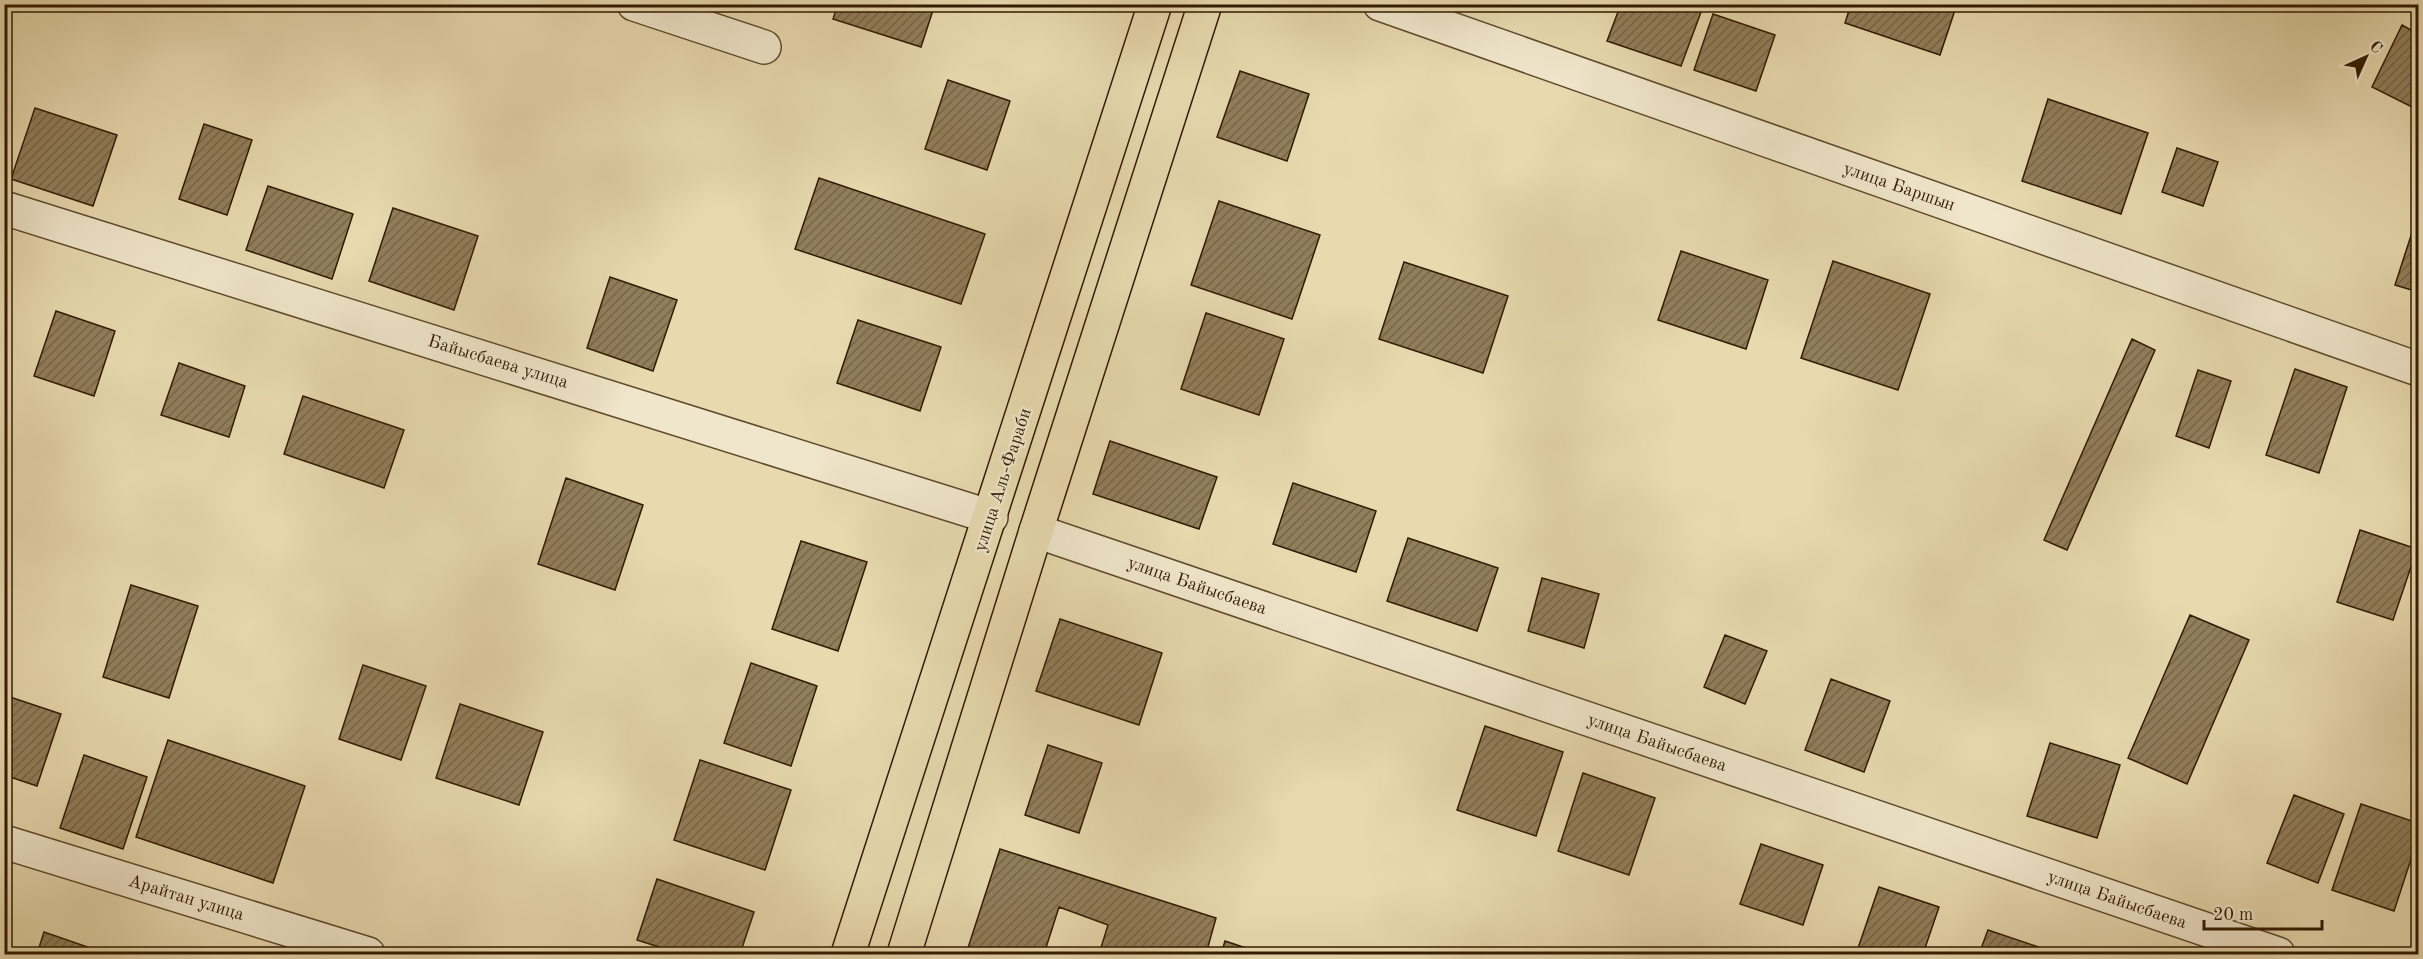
<svg xmlns="http://www.w3.org/2000/svg" width="2423" height="959" font-family="'Old Standard TT',serif">
  <style>
    .building { fill: url(#building-hatch); stroke: #321b00; stroke-width: 1.5 }
    .lines { fill: none; stroke-linecap: round; stroke-linejoin: round }
    .minor-casing { stroke: #604a2c; stroke-width: 36 }
    .primary-casing { stroke: #321b00; stroke-width: 36 }
    .minor { stroke: #f0e6cb; stroke-width: 33 }
    .primary { stroke: #e8d9af; stroke-width: 33 }
    .labels { text-anchor: middle; dominant-baseline: central; stroke-width: 4.5; stroke-linejoin: round; paint-order: stroke }
    .street-label { font-size: 18px; fill: #321b00; stroke: #f0e6cb }
  </style>
  <defs>
    <pattern id="building-hatch" width="6" height="6" patternUnits="userSpaceOnUse" patternTransform="scale(1.5)"><rect width="6" height="6" fill="#917e5b"/><path d="M-1 1l2-2M0 6l6-6M5 7l2-2" fill="none" stroke="#776649"/></pattern>
  </defs>
  <rect width="100%" height="100%" fill="#e8d9af"/>
  <filter id="stains"><feTurbulence type="fractalNoise" baseFrequency=".00333" numOctaves="4"/><feColorMatrix values="0 0 0 0 .2 0 0 0 0 .09 0 0 0 0 .02 0 0 0 .5 -.17"/></filter>
  <radialGradient id="worn" r=".72"><stop offset=".6" stop-color="#630" stop-opacity="0"/><stop offset="1" stop-color="#630" stop-opacity=".3"/></radialGradient>
  <!-- building -->
  <path class="building" d="M838,4H935L921,47L833,19Z
    M1621,4H1704L1681,66L1607,41Z
    M1851,4H1957L1940,55L1845,23Z
    M1713,14L1775,35L1756,91L1694,70Z
    M2402,25L2418,34V110L2372,87Z
    M1240,71L1309,94L1287,161L1217,137Z
    M948,80L1010,101L987,170L925,149Z
    M2048,99L2148,133L2121,214L2022,181Z
    M35,108L117,135L93,206L11,179Z
    M204,124L252,140L227,215L179,199Z
    M2177,148L2218,162L2203,206L2162,192Z
    M819,178L985,234L961,304L795,249Z
    M268,186L353,214L332,279L246,250Z
    M1219,201L1320,235L1292,319L1191,285Z
    M393,208L478,236L454,310L369,281Z
    M2418,214V292L2395,285Z
    M1681,251L1768,280L1746,349L1658,320Z
    M1833,261L1930,294L1898,390L1801,358Z
    M1404,262L1508,296L1483,373L1379,339Z
    M610,277L677,300L653,371L587,348Z
    M56,311L115,331L94,396L34,376Z
    M1206,313L1284,339L1259,415L1181,389Z
    M858,320L941,347L920,411L837,383Z
    M2132,339L2155,350L2067,550L2044,540Z
    M179,363L245,386L229,437L161,415Z
    M2295,369L2347,387L2319,473L2266,455Z
    M2198,370L2231,381L2209,448L2176,436Z
    M303,396L404,430L384,488L284,454Z
    M1110,441L1217,477L1199,529L1093,494Z
    M566,478L643,505L615,590L538,564Z
    M1293,483L1376,511L1356,572L1273,544Z
    M2360,530L2417,549L2393,620L2337,602Z
    M1408,538L1498,568L1477,631L1387,601Z
    M801,541L867,562L838,651L772,629Z
    M1542,578L1599,594L1584,648L1528,631Z
    M131,585L198,606L169,698L103,677Z
    M2190,615L2249,640L2187,784L2128,758Z
    M1060,619L1162,653L1139,725L1036,691Z
    M1725,635L1767,651L1745,704L1704,687Z
    M751,663L817,686L791,766L724,743Z
    M363,665L426,686L401,760L339,739Z
    M1831,679L1890,701L1864,772L1805,750Z
    M4,695L61,714L37,786L4,775Z
    M460,704L543,732L519,805L436,778Z
    M1485,726L1563,752L1536,836L1457,810Z
    M168,740L305,786L273,883L136,837Z
    M2050,743L2120,765L2097,838L2027,816Z
    M1048,745L1102,763L1079,833L1025,815Z
    M84,755L147,777L123,849L60,828Z
    M700,760L791,790L765,870L674,840Z
    M1583,773L1655,798L1629,875L1558,851Z
    M2294,795L2344,814L2318,883L2267,863Z
    M2361,804L2418,823V838L2394,911L2332,890Z
    M1761,844L1823,865L1803,925L1740,904Z
    M1000,849L1216,918L1206,954H1099L1108,925L1059,907L1044,954H966Z
    M657,879L754,912L740,954H681L637,940Z
    M1879,887L1939,907L1923,954H1856Z
    M1988,930L2059,954H1979Z
    M44,932L105,953L104,954H37Z
    M1225,941L1264,954H1221Z"/>
  <g class="lines">
    <defs>
      <path id="minor" d="M634,4L764,47
        M1380,4L2418,369
        M4,208L991,517
        M1036,531L2278,954
        M4,842L368,954"/>
      <path id="primary" d="M848,954L1155,4
        M904,954L1036,531L1205,4"/>
    </defs>
    <!-- minor casing -->
    <use href="#minor" class="minor-casing"/>
    <!-- primary casing -->
    <use href="#primary" class="primary-casing"/>
    <!-- minor -->
    <use href="#minor" class="minor"/>
    <!-- primary -->
    <use href="#primary" class="primary"/>
  </g>
  <g class="labels">
    <!-- street labels -->
    <g class="street-label">
      <text transform="translate(1899 187) rotate(19)">улица Баршын</text>
      <text transform="translate(498 362) rotate(17)">Байысбаева улица</text>
      <text transform="translate(1003 480) rotate(-72)">улица Аль-Фараби</text>
      <text transform="translate(1197 586) rotate(19)">улица Байысбаева</text>
      <text transform="translate(1657 743) rotate(19)">улица Байысбаева</text>
      <text transform="translate(186 898) rotate(17)">Арайтан улица</text>
      <text transform="translate(2117 900) rotate(19)">улица Байысбаева</text>
    </g>
  </g>
  <!-- margin -->
  <rect width="2423" height="959" fill="none" stroke="#e8d9af" stroke-width="24"/>
  <rect x="6" y="6" width="2411" height="947" fill="none" stroke="#321b00" stroke-width="3"/>
  <rect x="12" y="12" width="2399" height="935" fill="none" stroke="#321b00" stroke-width="1.5"/>
  <!-- north arrow -->
  <g transform="translate(2366 57) rotate(45)" stroke="#f0e6cb" stroke-width="4.5" paint-order="stroke">
  <path d="M0-4.5L10 22L0 15L-10 22Z" fill="#321b00"/>
  <text y="-9" font-size="16" font-weight="bold" text-anchor="middle" fill="#321b00">С</text>
  </g>
  <!-- scale -->
  <path d="M2204 920v9h118v-9" fill="none" stroke="#321b00" stroke-width="3"/>
  <text x="2213" y="920" font-size="18" fill="#321b00" stroke="#f0e6cb" stroke-width="4.5" paint-order="stroke">20 m</text>
  <rect width="100%" height="100%" filter="url(#stains)"/>
  <rect width="100%" height="100%" fill="url(#worn)"/>
</svg>
